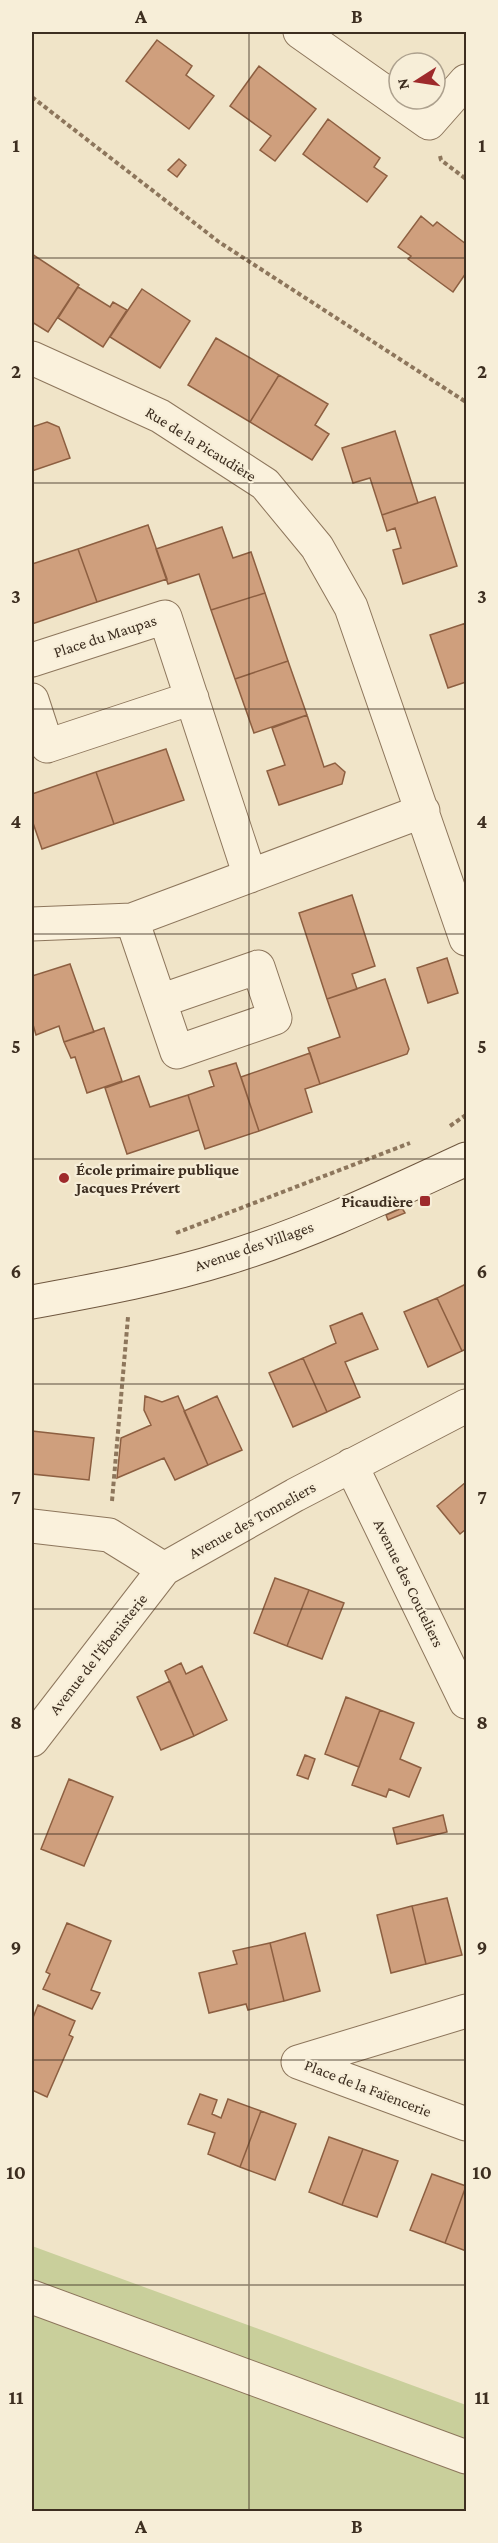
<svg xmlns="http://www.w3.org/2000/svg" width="498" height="2543" font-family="'Crimson Pro',serif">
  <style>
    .green { fill: #c9cf9b }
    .building { fill: #cf9f7d; stroke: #8d5f41; stroke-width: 1.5 }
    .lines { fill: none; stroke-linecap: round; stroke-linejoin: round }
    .street-casing { stroke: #8d765c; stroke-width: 35 }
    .secondary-casing { stroke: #6f573f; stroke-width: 35 }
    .path { stroke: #8d765c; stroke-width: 4; stroke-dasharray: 4.5 3; stroke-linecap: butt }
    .street { stroke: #faf1dc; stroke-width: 33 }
    .secondary { stroke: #faf1dc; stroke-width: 33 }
    .grid { fill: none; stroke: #3d2e20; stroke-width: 1.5; stroke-opacity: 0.55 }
    .poi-dot { fill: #9e2a2b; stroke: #f7eed8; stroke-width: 2 }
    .labels { text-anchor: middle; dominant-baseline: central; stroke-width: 4.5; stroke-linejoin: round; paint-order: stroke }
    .street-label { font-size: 16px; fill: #3d2e20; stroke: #f7eed8 }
    .poi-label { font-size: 16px; font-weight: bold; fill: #3d2e20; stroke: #f7eed8; text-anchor: start }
    .neatline { fill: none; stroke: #3d2e20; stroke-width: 2 }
    .grid-label { font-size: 20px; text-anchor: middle; font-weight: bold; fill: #3d2e20 }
  </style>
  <rect width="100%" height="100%" fill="#f0e4c8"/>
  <!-- green -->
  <path class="green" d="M32,2246L466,2405V2511H32Z"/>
  <!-- building -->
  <path class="building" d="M157,40L192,66L186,75L214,96L189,129L126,81Z
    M259,66L316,109L275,161L260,150L271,136L230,106Z
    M328,119L380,158L374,167L387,176L367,202L303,154Z
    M179,159L186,165L177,177L168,170Z
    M421,216L433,226L437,222L466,244V273L453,292L408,259L411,256L398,247Z
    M32,254L79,285L48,332L32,322Z
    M78,287L110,307L113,302L127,310L103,347L58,318Z
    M142,289L190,321L160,368L110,337Z
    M216,338L279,375L250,422L188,385Z
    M279,375L328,404L315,425L329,434L312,460L250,422Z
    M47,422L59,427L70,458L32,471V427Z
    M395,431L418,503L382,515L370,478L353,483L342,448Z
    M435,497L457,566L403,584L393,550L401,548L395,528L387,531L382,515Z
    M148,525L167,579L97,602L78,549Z
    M222,527L233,558L251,552L265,593L211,610L199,574L168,584L156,549Z
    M78,549L97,602L32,624V564Z
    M265,593L288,661L235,679L211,610Z
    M466,623V682L448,688L430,635Z
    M288,661L307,715L254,733L235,679Z
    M307,715L324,767L335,763L345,772L342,784L279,805L267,771L285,765L272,728Z
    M166,749L184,800L114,824L96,772Z
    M96,772L114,824L42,849L32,820V794Z
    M352,895L375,966L352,974L357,989L327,999L299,913Z
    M447,958L458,993L428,1003L417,968Z
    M70,964L94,1032L64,1042L59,1026L36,1035L32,1021V976Z
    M385,979L409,1049L407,1054L320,1084L308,1048L340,1037L327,999Z
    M104,1028L122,1081L87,1093L75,1057L71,1058L64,1042Z
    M310,1053L320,1084L305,1089L312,1112L259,1131L241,1077Z
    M236,1063L259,1131L205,1149L188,1095L214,1086L209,1071Z
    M139,1076L150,1107L188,1095L199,1130L127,1154L105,1088Z
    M402,1208L405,1213L388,1220L386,1215Z
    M466,1284V1349L462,1351L437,1298Z
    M437,1298L462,1351L428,1367L404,1312Z
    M362,1313L378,1349L345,1362L360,1397L327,1412L303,1358L336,1343L330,1326Z
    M303,1358L327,1412L293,1427L269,1373Z
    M145,1396L162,1402L178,1396L208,1465L175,1480L164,1458L117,1478L121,1438L151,1425L144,1410Z
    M217,1396L242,1450L208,1465L184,1411Z
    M32,1431L94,1438L89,1480L32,1474Z
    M466,1482V1529L460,1534L437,1506Z
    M275,1578L309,1590L287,1646L254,1633Z
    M309,1590L344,1603L322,1659L287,1646Z
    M181,1663L186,1674L202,1666L227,1720L194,1736L165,1671Z
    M170,1681L194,1736L161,1750L137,1697Z
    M346,1697L380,1710L359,1767L325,1754Z
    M380,1710L414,1723L400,1759L421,1768L409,1797L389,1789L386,1797L352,1785Z
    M305,1755L315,1759L308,1779L297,1775Z
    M69,1779L113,1797L84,1866L41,1849Z
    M443,1815L447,1832L397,1844L393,1828Z
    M447,1898L462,1955L426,1964L412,1906Z
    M412,1906L426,1964L391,1973L377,1915Z
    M67,1923L111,1941L91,1990L100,1993L92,2009L43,1989L50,1974L46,1972Z
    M305,1933L320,1991L284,2001L270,1943Z
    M270,1943L284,2001L248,2010L246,2004L209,2013L199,1973L237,1964L233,1951Z
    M38,2005L75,2021L69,2035L73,2037L47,2097L32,2090V2020Z
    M200,2094L217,2100L212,2114L221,2118L228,2099L261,2111L240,2167L208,2154L215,2133L188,2124Z
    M261,2111L296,2124L275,2180L240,2167Z
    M329,2137L363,2149L342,2205L309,2192Z
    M363,2149L398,2161L377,2217L342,2205Z
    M432,2174L466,2186L445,2243L410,2230Z
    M466,2186V2251L445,2243Z"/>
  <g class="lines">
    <defs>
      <path id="street" d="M300,32L429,123L466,81
        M32,358L160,416L265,484L317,547L351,607L466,939
        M32,660L165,617L250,876
        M32,700L47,746L192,698
        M132,920L177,1052L275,1018L258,967L160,1001
        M32,924L132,920L423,811
        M351,1465L466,1702
        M32,1526L109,1535L164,1569L295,1495L466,1406
        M32,1740L164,1569
        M466,2011L298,2062L466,2124
        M32,2297L466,2457"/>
      <path id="secondary" d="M32,1302C97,1290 163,1278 227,1258C309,1233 388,1195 466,1159"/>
    </defs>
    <!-- street casing -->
    <use href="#street" class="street-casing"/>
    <!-- secondary casing -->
    <use href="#secondary" class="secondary-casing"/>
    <!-- path -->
    <path class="path" d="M32,97L219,242L466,402
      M440,156L441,160L466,179
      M450,1126L466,1115
      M176,1233L410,1143
      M112,1501L128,1317"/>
    <!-- street -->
    <use href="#street" class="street"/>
    <!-- secondary -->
    <use href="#secondary" class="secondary"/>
  </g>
  <!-- grid -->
  <path class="grid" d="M249,32V2512M32,258H466M32,483H466M32,709H466M32,934H466M32,1159H466M32,1384H466M32,1609H466M32,1834H466M32,2060H466M32,2285H466"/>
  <!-- markers -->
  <g class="poi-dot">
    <circle cx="64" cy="1178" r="6"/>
    <rect x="419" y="1195" width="12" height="12" rx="3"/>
  </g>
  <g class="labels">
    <!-- street labels -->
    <g class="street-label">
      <text transform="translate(201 444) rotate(32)">Rue de la Picaudière</text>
      <text transform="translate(105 636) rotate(-18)">Place du Maupas</text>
      <text transform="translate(254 1246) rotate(-19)">Avenue des Villages</text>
      <text transform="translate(252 1520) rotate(-29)">Avenue des Tonneliers</text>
      <text transform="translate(409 1583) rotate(64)">Avenue des Couteliers</text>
      <text transform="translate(98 1654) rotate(-52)">Avenue de l'Ébenisterie</text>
      <text transform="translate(368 2088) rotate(21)">Place de la Faïencerie</text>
    </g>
    <!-- poi labels -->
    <g class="poi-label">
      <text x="76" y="1169">École primaire publique<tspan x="76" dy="18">Jacques Prévert</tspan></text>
      <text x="413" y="1201" text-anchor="end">Picaudière</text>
    </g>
  </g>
  <!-- border -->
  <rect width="498" height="2543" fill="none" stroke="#f7eed8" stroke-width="66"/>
  <!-- north arrow -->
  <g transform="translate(417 81) rotate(258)"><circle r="28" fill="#f7eed8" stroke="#ada18e" stroke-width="1.5"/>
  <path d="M0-4.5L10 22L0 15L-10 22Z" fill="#9e2a2b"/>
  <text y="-9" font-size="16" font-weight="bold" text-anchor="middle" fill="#3d2e20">N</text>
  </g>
  <rect x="33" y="33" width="432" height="2477" class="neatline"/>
  <g class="grid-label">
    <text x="141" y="23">A</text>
    <text x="357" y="23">B</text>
    <text x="16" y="152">1</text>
    <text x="482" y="152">1</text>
    <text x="16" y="378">2</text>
    <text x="482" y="378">2</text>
    <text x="16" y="603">3</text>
    <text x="482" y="603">3</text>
    <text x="16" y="828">4</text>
    <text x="482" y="828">4</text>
    <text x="16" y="1053">5</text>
    <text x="482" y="1053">5</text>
    <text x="16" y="1278">6</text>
    <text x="482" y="1278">6</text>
    <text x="16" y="1504">7</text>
    <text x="482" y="1504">7</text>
    <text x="16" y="1729">8</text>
    <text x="482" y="1729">8</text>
    <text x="16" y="1954">9</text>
    <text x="482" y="1954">9</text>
    <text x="16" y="2179">10</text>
    <text x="482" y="2179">10</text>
    <text x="16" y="2404">11</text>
    <text x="482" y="2404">11</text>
    <text x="141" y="2533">A</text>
    <text x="357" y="2533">B</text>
  </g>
</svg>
